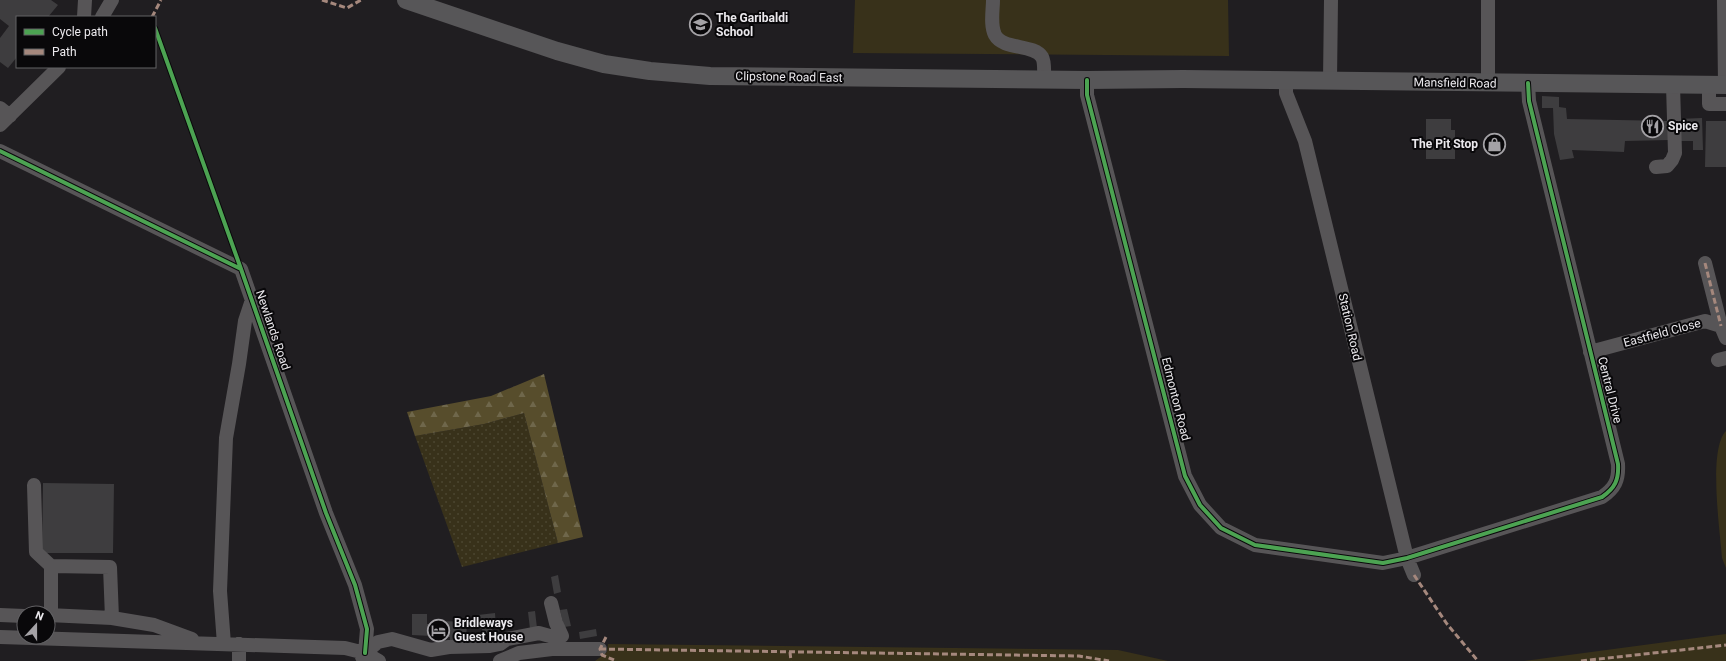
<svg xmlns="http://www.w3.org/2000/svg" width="1726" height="661" font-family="Roboto,sans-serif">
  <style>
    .grass { fill: url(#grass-dots) }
    .forest { fill: url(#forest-firs) }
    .park { fill: #38311a }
    .building { fill: #3e3d3f }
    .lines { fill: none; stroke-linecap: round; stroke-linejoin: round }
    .minor { stroke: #575557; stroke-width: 14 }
    .major { stroke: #575658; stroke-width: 18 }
    .quiet { stroke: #a5887d; stroke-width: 3; stroke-dasharray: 6 3; stroke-linecap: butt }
    .cycleway-casing { stroke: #09080a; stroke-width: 6 }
    .cycleway { stroke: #4ca352; stroke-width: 4 }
    .labels { text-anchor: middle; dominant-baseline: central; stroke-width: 4; stroke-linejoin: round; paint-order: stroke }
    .poi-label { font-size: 12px; font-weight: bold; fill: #ebe9ed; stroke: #09080a; text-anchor: start }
    .street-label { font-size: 12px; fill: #ebe9ed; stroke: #09080a }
  </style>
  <defs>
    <pattern id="grass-dots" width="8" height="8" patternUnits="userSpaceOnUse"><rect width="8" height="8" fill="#38311a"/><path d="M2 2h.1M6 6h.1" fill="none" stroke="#4b4530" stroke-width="1.8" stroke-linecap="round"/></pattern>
    <pattern id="forest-firs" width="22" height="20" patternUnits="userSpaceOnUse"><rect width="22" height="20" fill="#574d2c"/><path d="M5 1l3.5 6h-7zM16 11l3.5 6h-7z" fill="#6f674b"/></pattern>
  </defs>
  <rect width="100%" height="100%" fill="#201e21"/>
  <!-- grass -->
  <path class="grass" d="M524,413L558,543L462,567L415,436L484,424Z"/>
  <!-- forest -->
  <path class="forest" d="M544,374L583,537L558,543L524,413L484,424L415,436L407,412L491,396Z"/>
  <!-- park -->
  <path class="park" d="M855,0H1228L1229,56L853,53Z
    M1726,431V568L1722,558C1720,531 1708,449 1726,431Z
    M1726,634V661H1524Z
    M608,644L1118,650L1168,661H595L607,652Z"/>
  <!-- building -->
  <path class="building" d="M0,0H51L58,5L48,17H17V57L8,68L0,62V38L9,26L0,19Z
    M1542,96L1559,97V107L1566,108L1567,119L1669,121V140L1625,141L1624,152L1572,150L1574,158L1560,160L1554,134L1553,108H1542Z
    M1702,118L1703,150H1693V141H1679L1678,119Z
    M1426,119H1451V130H1455V159H1426Z
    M1706,121H1726V167H1705Z
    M43,483L114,484L113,553H42Z
    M558,575L561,592L554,594L551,577Z
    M567,609L571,626L564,627L560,610Z
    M535,611L537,628L530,629L528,612Z
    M495,613L496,628H492V634L483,635L482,629H478V615Z
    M412,614H427V624H441V621L467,622L466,642H450V637L412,635Z
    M596,629L597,636L580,639L579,632Z"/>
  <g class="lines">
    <!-- minor -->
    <path class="minor" d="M993,0C993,10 990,25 995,35C1003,50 1034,44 1042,57C1045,62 1044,73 1044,79
      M1724,0L1725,85
      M84,17L85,0
      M102,17L112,0
      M1087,80V95L1185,476L1200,505L1221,528L1255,545L1383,563L1407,558L1602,497C1615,488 1619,480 1618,464L1529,101L1528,83
      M1286,80V93L1305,141L1407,558L1414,575
      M1330,80L1331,0
      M1488,83V0
      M1709,85V104H1726
      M0,108L10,116
      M0,125L59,67
      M0,151L241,269L326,513L355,585L367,629L365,653
      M1656,167L1667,166L1672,160L1675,153L1673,85
      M1705,263L1721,326
      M1590,352L1705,321L1721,326L1726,338
      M1718,360L1726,358
      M34,485L36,552L51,566V615
      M51,566L110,567L112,618
      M0,615L24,616
      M48,615L112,618L154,625L192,639
      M0,637L345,648L365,653L379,661
      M224,644L220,591L226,438L239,364L245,321L252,300
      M362,657L365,653L378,642L392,639L431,650L449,647L490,646L500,644L507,639L539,633L557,638L562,636L556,623L551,603
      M239,661V644
      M500,661L519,653L552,649H600"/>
    <!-- major -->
    <path class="major" d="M406,0L557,51L604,64L650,71L710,76L1087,80L1183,79L1726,85"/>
    <!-- quiet -->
    <path class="quiet" d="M322,0L347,8L361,0
      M152,17L161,0
      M1705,263L1721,326
      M1414,575L1447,624L1478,661
      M606,637L600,649L602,655L614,660
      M600,649L1079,656L1109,661
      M790,652L791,661
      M1581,661L1726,645"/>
    <defs>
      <path id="cycleway" d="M155,28L241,269
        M1087,80V95L1185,476L1200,505L1221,528L1255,545L1383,563L1407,558L1602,497C1615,488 1619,480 1618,464L1529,101L1528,83
        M0,151L241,269L326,513L355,585L367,629L365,653"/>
    </defs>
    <!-- cycleway casing -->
    <use href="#cycleway" class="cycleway-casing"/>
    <!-- cycleway -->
    <use href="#cycleway" class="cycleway"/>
  </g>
  <!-- icons -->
  <defs>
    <symbol id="school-ring" viewBox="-11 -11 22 22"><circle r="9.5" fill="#09080a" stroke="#a4a2a6" stroke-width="1.5"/><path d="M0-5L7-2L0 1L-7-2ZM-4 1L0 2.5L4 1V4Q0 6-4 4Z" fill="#a4a2a6"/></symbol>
    <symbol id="restaurant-ring" viewBox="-11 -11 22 22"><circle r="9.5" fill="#09080a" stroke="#a4a2a6" stroke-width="1.5"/><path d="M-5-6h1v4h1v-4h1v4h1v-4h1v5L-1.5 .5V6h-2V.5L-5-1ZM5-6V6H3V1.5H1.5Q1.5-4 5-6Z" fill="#a4a2a6"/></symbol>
    <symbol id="shop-ring" viewBox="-11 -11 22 22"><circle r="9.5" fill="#09080a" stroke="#a4a2a6" stroke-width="1.5"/><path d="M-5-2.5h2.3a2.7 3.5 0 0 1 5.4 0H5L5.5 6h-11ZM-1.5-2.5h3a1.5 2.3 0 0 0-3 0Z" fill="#a4a2a6"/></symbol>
    <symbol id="hotel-ring" viewBox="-11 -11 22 22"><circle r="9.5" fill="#09080a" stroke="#a4a2a6" stroke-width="1.5"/><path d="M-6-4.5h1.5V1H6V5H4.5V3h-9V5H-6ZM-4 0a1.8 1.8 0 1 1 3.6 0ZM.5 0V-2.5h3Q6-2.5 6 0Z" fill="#a4a2a6"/></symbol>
  </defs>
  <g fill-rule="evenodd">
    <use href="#school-ring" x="688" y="12" width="25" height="25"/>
    <use href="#restaurant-ring" x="1640" y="114" width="25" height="25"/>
    <use href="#shop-ring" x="1482" y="132" width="25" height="25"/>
    <use href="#hotel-ring" x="426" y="618" width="25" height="25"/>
  </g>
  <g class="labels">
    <!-- poi labels -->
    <g class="poi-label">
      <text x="716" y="18">The Garibaldi<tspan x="716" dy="14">School</tspan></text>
      <text x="1668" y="126">Spice</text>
      <text x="1478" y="144" text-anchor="end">The Pit Stop</text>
      <text x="454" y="623">Bridleways<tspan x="454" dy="14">Guest House</tspan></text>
    </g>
    <!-- street labels -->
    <g class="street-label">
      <text transform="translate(789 77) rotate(1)">Clipstone Road East</text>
      <text transform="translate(1455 83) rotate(1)">Mansfield Road</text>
      <text transform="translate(1350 327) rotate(77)">Station Road</text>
      <text transform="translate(273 330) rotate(71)">Newlands Road</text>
      <text transform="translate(1662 333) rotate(-15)">Eastfield Close</text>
      <text transform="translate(1610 390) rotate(76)">Central Drive</text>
      <text transform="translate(1176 399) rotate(76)">Edmonton Road</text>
    </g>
  </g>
  <!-- legend -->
  <rect x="16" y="16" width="140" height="52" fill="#09080a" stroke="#636265"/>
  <rect x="24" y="29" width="20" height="6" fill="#4ca352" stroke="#636265"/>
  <text x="52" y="36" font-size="12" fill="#ebe9ed">Cycle path</text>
  <rect x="24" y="49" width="20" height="6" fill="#a5887d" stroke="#636265"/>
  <text x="52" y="56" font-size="12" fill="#ebe9ed">Path</text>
  <!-- north arrow -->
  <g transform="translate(36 625) rotate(21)"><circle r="19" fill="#09080a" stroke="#636265"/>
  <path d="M0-3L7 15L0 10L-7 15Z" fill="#a4a2a6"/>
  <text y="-6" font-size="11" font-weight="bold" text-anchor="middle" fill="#ebe9ed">N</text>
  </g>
</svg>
